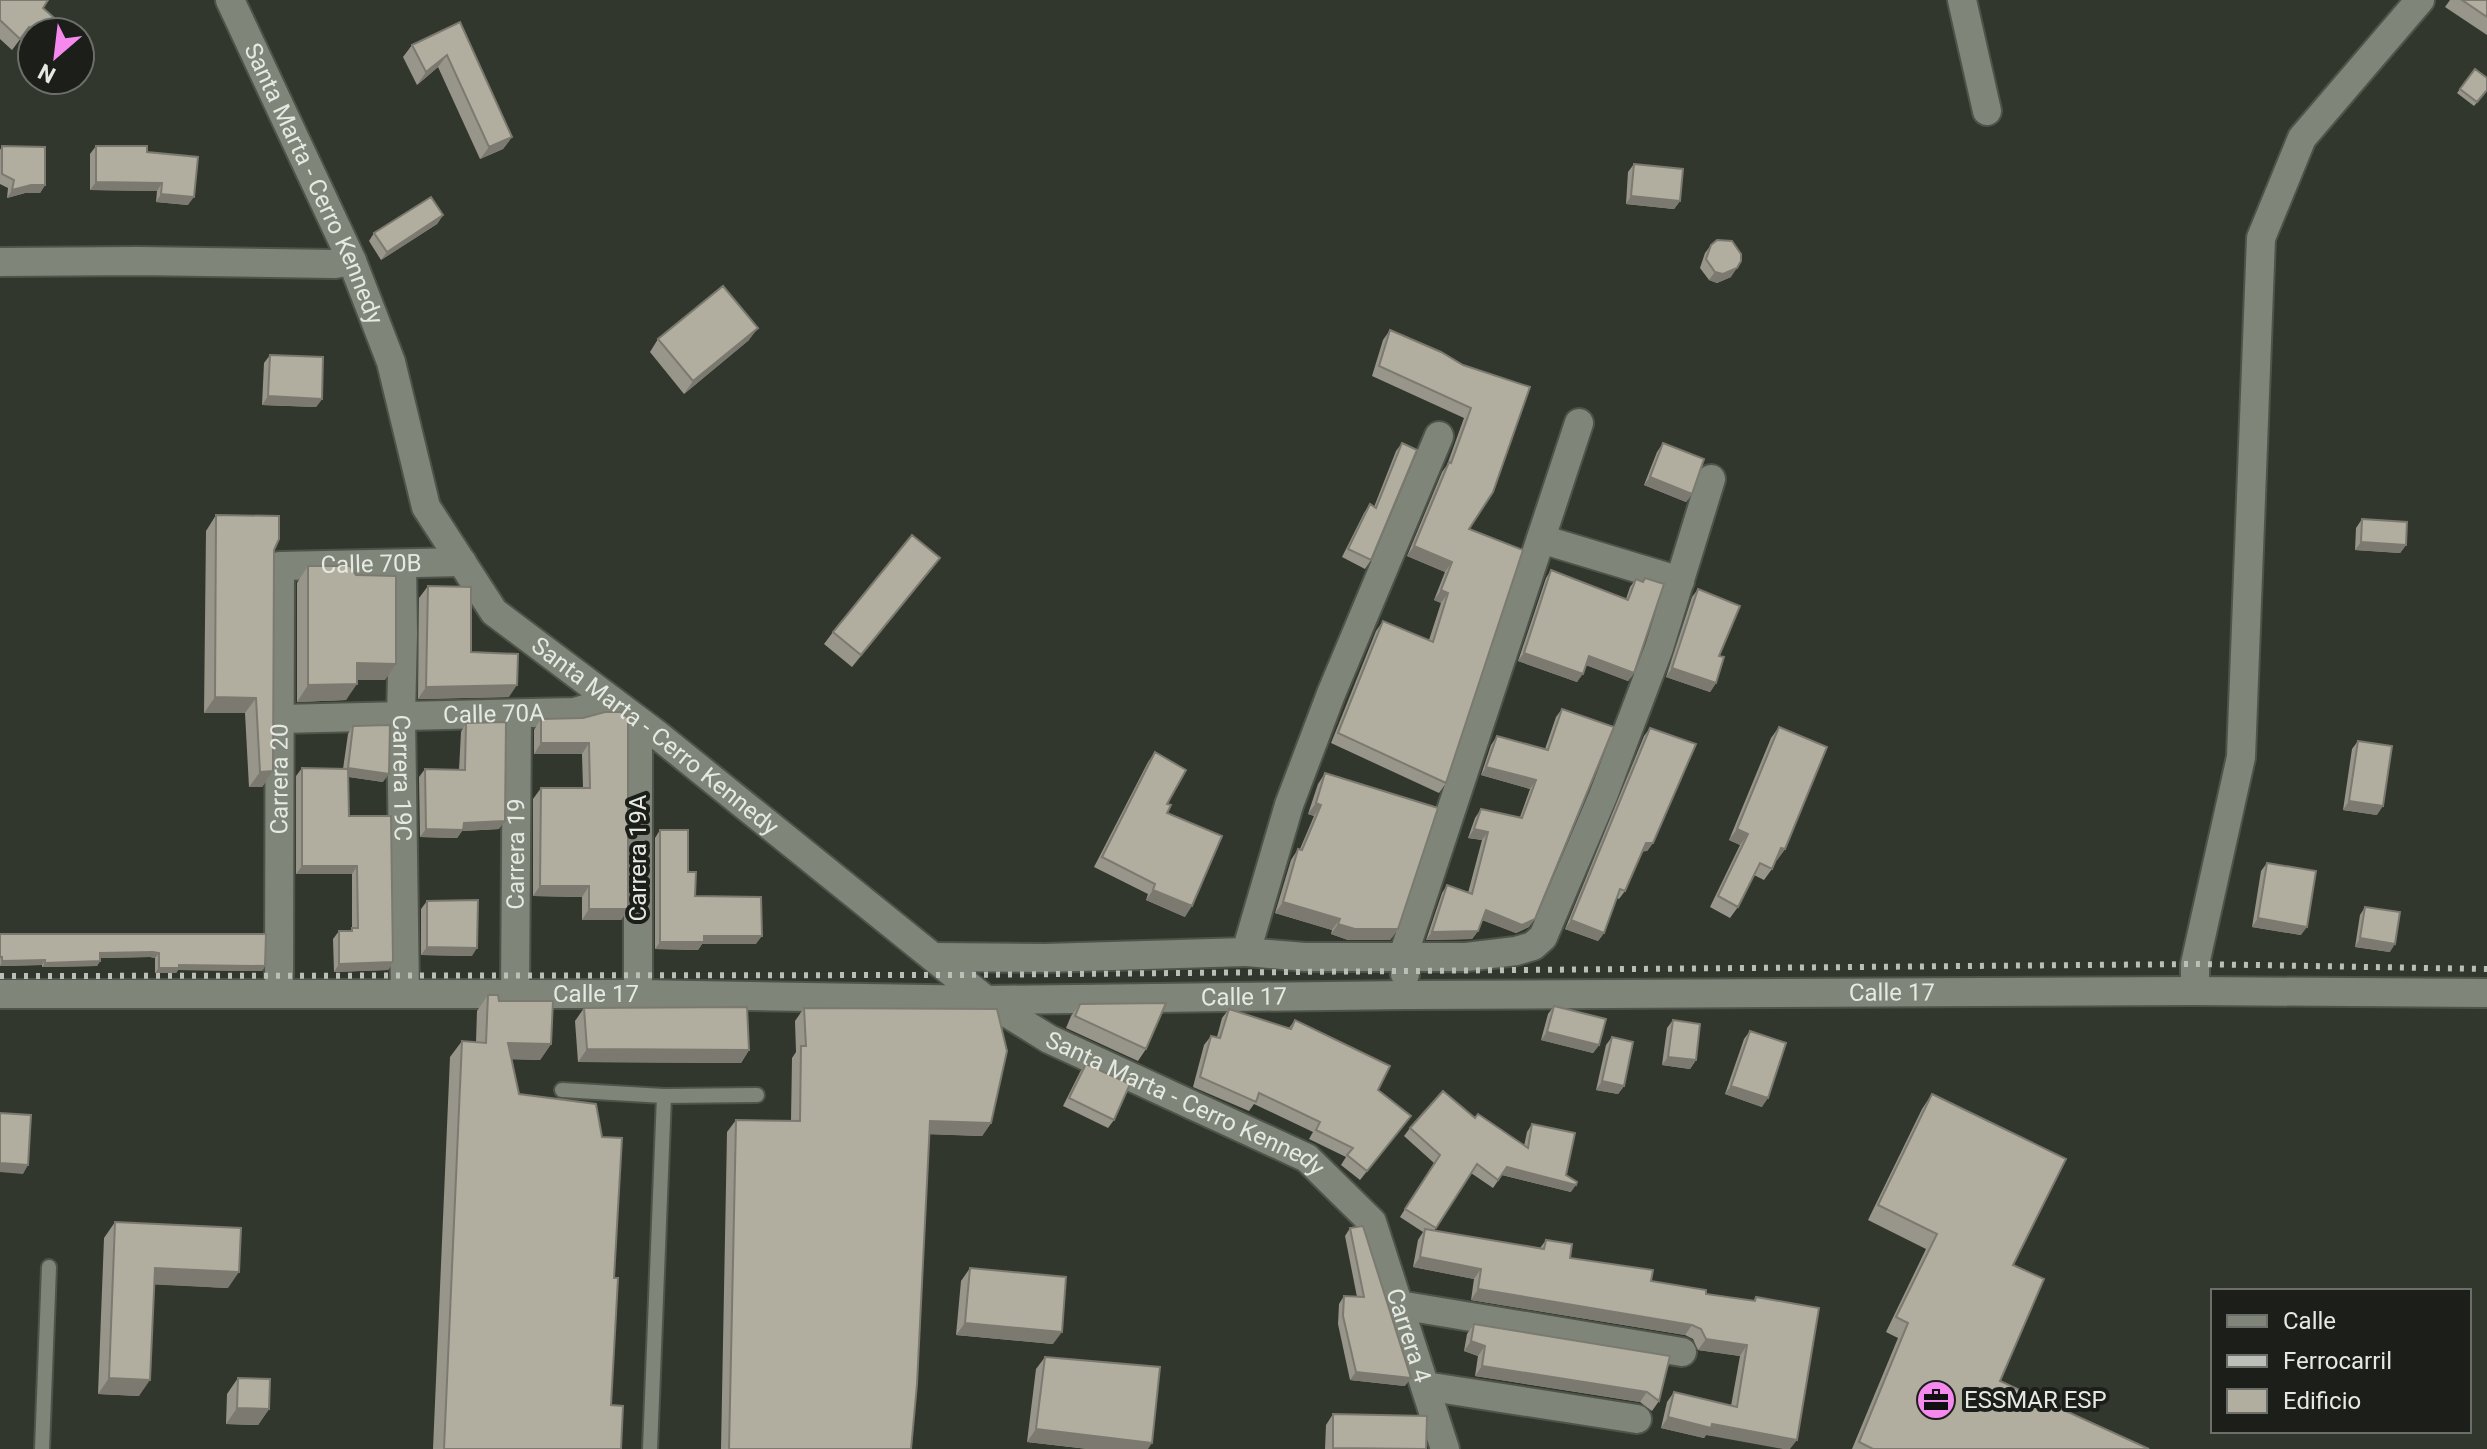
<svg xmlns="http://www.w3.org/2000/svg" width="2487" height="1449" font-family="Roboto,sans-serif">
  <style>
    .lines { fill: none; stroke-linecap: round; stroke-linejoin: round }
    .lane-casing { stroke: #4f544a; stroke-width: 18 }
    .street-casing { stroke: #4f544a; stroke-width: 32 }
    .lane { stroke: #7f8579; stroke-width: 14 }
    .street { stroke: #7f8579; stroke-width: 28 }
    .rail { stroke: #bbbfb7; stroke-width: 6; stroke-dasharray: 4 8; stroke-linecap: butt }
    .wall { fill: #98968a }
    .shaded-wall { fill: #7c7a70 }
    .building { fill: #b1aea0; stroke: #7c7a70; stroke-width: 2 }
    .labels { text-anchor: middle; dominant-baseline: central; stroke-width: 8; stroke-linejoin: round; paint-order: stroke }
    .street-label { font-size: 24px; fill: #e5e9e2; stroke: #1b1e19 }
    .poi-label { font-size: 24px; fill: #e5e9e2; stroke: #1b1e19; text-anchor: start }
  </style>
  <rect width="100%" height="100%" fill="#32372d"/>
  <g class="lines">
    <defs>
      <path id="lane" d="M562,1090L664,1096L757,1095
        M42,1449L49,1267
        M650,1449L664,1096"/>
      <g id="street">
        <path id="s1" d="M230,0L352,261L391,362L426,507L494,612L655,733L986,1000L1049,1039L1307,1158L1372,1222L1445,1449"/>
        <path d="M1962,0L1987,111"/>
        <path d="M0,262L138,261L335,264L352,261"/>
        <path d="M1439,436L1331,694L1289,805L1246,952L1305,957H1466L1516,951L1533,946L1543,937L1603,796L1659,648L1711,479"/>
        <path d="M1541,539L1680,581"/>
        <path id="s2" d="M402,564L403,634L401,717L405,993"/>
        <path id="s3" d="M280,719L575,712L612,701"/>
        <path d="M933,957L1045,958L1246,952"/>
        <path d="M1405,974L1406,947L1579,423"/>
        <path d="M2195,991V964L2241,757L2261,238L2302,138L2420,0"/>
        <path id="s4" d="M279,993L280,566L462,562"/>
        <path id="s5" d="M0,994H638L986,1000L1407,995L2195,991L2487,993"/>
        <path id="s6" d="M515,994L517,715"/>
        <path d="M638,994V721"/>
        <path d="M1399,1305L1682,1352"/>
        <path d="M1425,1386L1637,1419"/>
      </g>
    </defs>
    <!-- lane casing -->
    <use href="#lane" class="lane-casing"/>
    <!-- street casing -->
    <use href="#street" class="street-casing"/>
    <!-- lane -->
    <use href="#lane" class="lane"/>
    <!-- street -->
    <use href="#street" class="street"/>
    <!-- rail -->
    <path class="rail" d="M0,976L955,975L2195,964L2487,969"/>
  </g>
  <!-- wall -->
  <path class="wall" d="M0,0L43,8L70,32H32V48L21,38L12,50L0,39Z
    M2450,0H2487V35L2445,7Z
    M460,22L512,137L503,149L480,159L438,67L417,85L403,57L412,45Z
    M2475,69L2487,91L2474,106L2457,93Z
    M2,146L45,185L40,193H25L7,198L8,188L0,184V150Z
    M96,146L147,152L188,205L156,202L157,191L90,190V154Z
    M1634,164L1680,201L1674,209L1626,204L1628,172Z
    M443,215L437,224L381,260L369,241L374,233Z
    M1711,245L1731,277L1717,283L1709,280L1700,268L1705,253Z
    M1390,330L1463,365L1530,387L1469,529L1446,783L1439,793L1331,743L1376,631L1383,621L1429,640L1441,603L1434,600L1445,572L1407,556L1442,472L1447,465L1464,418L1372,376L1383,340Z
    M658,339L749,340L684,394L650,352Z
    M270,355L322,399L316,407L262,405L264,363Z
    M1402,443L1371,560L1365,569L1342,557L1364,513L1370,504L1374,507L1396,451Z
    M1663,443L1692,494L1686,502L1644,485L1657,452Z
    M216,515L274,550L273,771L262,787H249L245,713H204L206,531Z
    M2362,519L2406,545L2400,553L2355,550L2356,528Z
    M940,558L852,667L824,644L833,632Z
    M308,566L385,680H357L346,700L297,702V583Z
    M1551,570L1626,599L1630,587L1636,579L1642,582L1645,578L1634,673L1628,681L1586,665L1577,682L1518,661L1546,578Z
    M428,586L471,652L509,697L418,699L419,598Z
    M1698,589L1719,656L1716,683L1710,692L1666,677L1692,597Z
    M1562,709L1529,927L1516,933L1482,920L1478,931L1472,939L1426,940L1442,893L1447,885L1468,893L1482,840L1468,838L1475,818L1481,809L1520,817L1530,789L1481,775L1491,745L1497,736L1545,749L1556,717Z
    M583,718L628,909L621,920H582V897L533,896V799L541,788H583L582,754H534V730L541,719Z
    M466,723L499,829L462,831L457,838L420,837L419,777L425,769L459,770L461,732Z
    M353,726L383,782L349,777V816L393,962L388,970L334,972L333,939L339,931H350L352,928V874H296V776L302,768L343,769L348,734Z
    M1779,727L1785,849L1777,860H1776L1772,869L1764,880L1754,875L1738,907L1730,918L1710,907L1740,845L1729,840L1771,738Z
    M1650,728L1653,843L1647,851H1643L1625,891L1619,899L1617,898L1604,933L1598,941L1565,929L1644,736Z
    M2358,741L2377,815L2343,810L2352,749Z
    M1155,752L1167,804V813L1185,917L1146,900L1148,894L1094,867L1148,762Z
    M1325,773L1398,929L1390,940H1348L1331,934L1332,930L1275,913L1291,860L1298,849H1300L1314,816L1308,814L1318,784Z
    M660,830L688,872L695,896L756,944H702L698,950L655,949V838Z
    M2267,863L2301,935L2252,927L2261,871Z
    M427,901L472,956L421,955V909Z
    M2365,907L2390,952L2355,947L2360,915Z
    M0,934L265,966L262,971L178,970L176,973H155V958L150,957L100,958V961L97,966L42,967V965L0,966Z
    M488,995L499,1001L551,1044L540,1060L512,1059L519,1094L614,1278L611,1405L621,1449H433L450,1057L462,1041L476,1042L477,1011Z
    M1080,1004L1146,1049L1138,1061L1066,1028L1071,1016Z
    M1554,1006L1599,1045L1593,1053L1541,1040L1548,1014Z
    M584,1008L749,1050L741,1063L578,1062L575,1021Z
    M804,1008L991,1123L982,1136L929,1134L911,1449H721L727,1132L736,1120L791,1121L792,1058L796,1052L795,1021Z
    M1229,1009L1289,1028L1295,1020L1378,1090L1404,1125L1360,1180L1341,1165L1346,1157L1309,1139L1313,1132L1254,1104L1249,1111L1193,1087L1204,1045L1211,1036L1217,1037L1222,1018Z
    M1673,1020L1696,1060L1690,1069L1662,1065L1667,1028Z
    M1750,1031L1762,1107L1725,1094L1744,1039Z
    M1612,1037L1624,1086L1618,1094L1596,1090L1606,1045Z
    M1086,1064L1114,1120L1108,1128L1063,1106L1080,1072Z
    M1932,1094L2013,1265L2000,1381L2149,1449H1852L1898,1338L1886,1332L1926,1249L1868,1220L1922,1109Z
    M1475,1118L1524,1146L1527,1132L1532,1124L1566,1175L1571,1192L1502,1175L1493,1188L1471,1173L1434,1231L1540,1248L1546,1240L1570,1258L1651,1281L1706,1294L1753,1301L1756,1297L1797,1440L1706,1435L1704,1438L1661,1428L1667,1402L1674,1392L1731,1406L1740,1356L1698,1350L1693,1339L1685,1335L1471,1300L1474,1279L1413,1267L1418,1240L1423,1232L1400,1217L1434,1163L1404,1136L1410,1128Z
    M115,1222L228,1288L154,1284L139,1396L98,1394L104,1238Z
    M1350,1228L1405,1386L1350,1380L1338,1324L1339,1304L1344,1296L1357,1297L1345,1236Z
    M970,1268L1053,1344L956,1335L961,1281Z
    M1474,1324L1670,1356L1659,1401L1652,1411L1640,1402L1475,1376L1478,1356L1464,1351L1467,1334Z
    M1045,1357L1148,1449H1088L1027,1442L1036,1369Z
    M238,1378L269,1409L258,1425L226,1424L227,1394Z
    M1333,1414L1426,1449H1325L1326,1425Z"/>
  <!-- shaded-wall -->
  <path class="shaded-wall" d="M447,55L438,67L417,85L426,72Z
    M512,137L503,149L480,159L489,147Z
    M96,182L162,183L157,191L90,190Z
    M31,185H45L40,193H25L7,198L12,190Z
    M161,194L194,197L188,205L156,202Z
    M1631,196L1680,201L1674,209L1626,204Z
    M443,215L437,224L381,260L387,252Z
    M1737,268L1731,277L1717,283L1709,280L1715,272Z
    M758,328L749,340L684,394L693,381Z
    M268,396L322,399L316,407L262,405Z
    M1650,477L1692,494L1686,502L1644,485Z
    M2361,542L2406,545L2400,553L2355,550Z
    M1414,546L1452,562L1445,572L1407,556Z
    M940,558L931,570L852,667L861,655Z
    M1441,590L1448,593L1441,603L1434,600Z
    M1524,653L1583,674L1577,682L1518,661Z
    M1589,656L1634,673L1628,681L1583,664Z
    M357,663L396,664L385,680H346Z
    M1672,668L1716,683L1710,692L1666,677Z
    M357,684L346,700L297,702L308,685Z
    M517,685L509,697L418,699L426,687Z
    M215,697L256,698L245,713H204Z
    M541,743H589L582,754H534Z
    M1486,767L1536,780L1530,789L1481,775Z
    M348,768L389,774L383,782L342,776Z
    M273,771L262,787H249L260,772Z
    M2349,801L2383,806L2377,815L2343,810Z
    M1316,803L1321,805L1314,816L1308,814Z
    M505,821L499,829L462,831L457,838L420,837L426,829L464,823Z
    M1474,829L1488,832L1482,840L1468,838Z
    M1737,829L1748,834L1740,845L1729,840Z
    M1646,843H1653L1647,851L1641,852Z
    M1781,848L1785,849L1777,860L1773,859Z
    M302,866H357L352,874H296Z
    M540,886H589L582,897L533,896Z
    M1153,890L1192,906L1185,917L1146,900Z
    M1283,902L1340,919L1332,930L1275,913Z
    M589,909H628L621,920H582Z
    M1486,910L1535,919L1529,927L1516,933L1480,919Z
    M2258,918L2307,927L2301,935L2252,927Z
    M1571,920L1604,933L1598,941L1565,929Z
    M1338,924L1398,929L1390,940H1348L1331,934Z
    M1478,931L1472,939L1426,940L1432,932Z
    M704,936H762L756,944H702L698,950L655,949L660,942Z
    M2360,938L2395,944L2390,952L2355,947Z
    M427,947L477,948L472,956L421,955Z
    M153,952L159,953L155,958L150,957L97,958L100,953Z
    M45,960L42,965L0,966L2,961Z
    M100,961L97,966L42,967L45,963Z
    M393,962L388,970L334,972L339,964Z
    M179,965L265,966L262,971L178,970L176,973H155L159,968Z
    M1547,1032L1599,1045L1593,1053L1541,1040Z
    M508,1043L551,1044L540,1060L497,1059Z
    M587,1049L749,1050L741,1063L578,1062Z
    M1668,1057L1696,1060L1690,1069L1662,1065Z
    M1602,1081L1624,1086L1618,1094L1596,1090Z
    M1731,1086L1768,1098L1762,1107L1725,1094Z
    M930,1121L991,1123L982,1136L921,1134Z
    M0,1163L28,1165L23,1174L0,1172Z
    M1507,1167L1576,1185L1571,1192L1502,1175Z
    M1420,1257L1481,1269L1474,1279L1413,1267Z
    M155,1268L239,1272L228,1288L143,1284Z
    M1478,1289L1692,1325L1685,1335L1471,1300Z
    M965,1323L1062,1332L1053,1344L956,1335Z
    M1706,1339L1747,1345L1740,1356L1698,1350Z
    M1471,1341L1485,1346L1478,1356L1464,1351Z
    M1482,1366L1647,1392L1640,1402L1475,1376Z
    M1356,1372L1411,1378L1405,1386L1350,1380Z
    M109,1378L150,1380L139,1396L98,1394Z
    M237,1408L269,1409L258,1425L226,1424Z
    M1668,1417L1797,1440L1790,1449H1783L1706,1435L1704,1438L1661,1428Z
    M1036,1429L1152,1443L1148,1449H1088L1027,1442Z"/>
  <!-- building -->
  <path class="building" d="M0,0H48L43,8L70,32H34L29,27L20,39L0,20Z
    M2462,0H2487V17Z
    M460,22L512,137L489,147L447,55L426,72L412,45Z
    M2475,69L2487,78V90L2477,102L2460,89Z
    M2,146L45,147V185H31L12,190L14,180L2,174Z
    M96,146H147V152L198,157L194,197L161,194L162,183L96,182Z
    M1634,164L1683,169L1680,201L1631,196Z
    M431,197L443,215L387,252L374,233Z
    M1717,240L1732,241L1741,254V261L1737,268L1723,274L1715,272L1706,259L1711,245Z
    M723,286L758,328L693,381L658,339Z
    M1390,330L1441,352L1463,365L1530,387L1493,492L1469,529L1523,550L1446,783L1338,733L1383,621L1433,642L1448,593L1441,590L1452,562L1414,546L1449,462L1451,463L1471,408L1379,366Z
    M270,355L323,357L322,399L268,396Z
    M1402,443L1417,450L1371,560L1348,549L1370,504L1376,508Z
    M1663,443L1704,459L1692,494L1650,477Z
    M216,515L279,516V539L274,550L273,771L260,772L256,698L215,697Z
    M2362,519L2407,522L2406,545L2361,542Z
    M912,535L940,558L861,655L833,632Z
    M308,566H350L356,575L396,576V664L357,663V684L308,685Z
    M1551,570L1628,600L1636,579L1643,582L1645,578L1664,584L1634,673L1589,656L1583,674L1524,653Z
    M428,586L471,587V652L518,654L517,685L426,687Z
    M1698,589L1740,606L1719,656L1724,657L1716,683L1672,668Z
    M1562,709L1614,727L1535,919L1522,925L1486,910L1478,931L1432,932L1447,885L1472,894L1488,832L1474,829L1481,809L1522,818L1536,780L1486,767L1497,736L1548,750Z
    M605,712H621L628,718V909H589V886H540L541,788H590L589,743H541V719L583,718Z
    M506,722L505,821L464,823L463,830L426,829L425,769L465,770L466,723Z
    M390,725L389,774L348,768L353,726Z
    M1779,727L1827,747L1785,849L1781,848L1772,869L1760,863L1738,907L1718,896L1748,834L1737,829Z
    M1650,728L1696,744L1653,843H1646L1625,891L1620,889L1604,933L1571,920Z
    M2358,741L2392,746L2383,806L2349,801Z
    M1155,752L1186,770L1167,804L1171,805L1167,813L1222,836L1192,906L1153,890L1155,884L1102,857Z
    M302,768L348,769L349,816H391L393,962L339,964V931H352V928H358L357,866H302Z
    M1325,773L1438,808L1398,929H1355L1338,924L1340,919L1283,902L1298,849L1302,850L1321,805L1316,803Z
    M660,830H688V872H696L695,896L761,897L762,936H704V942H660Z
    M2267,863L2316,871L2307,927L2258,918Z
    M478,900L477,948L427,947V901Z
    M2365,907L2400,912L2395,944L2360,938Z
    M0,934H266L265,966L179,965V968H159V953L153,952L100,953V961L45,963V960L2,961V957H0Z
    M488,995H498L499,1001H553L551,1044L508,1043L519,1094L596,1104L602,1137L622,1138L614,1278H618L611,1405L623,1406L621,1449H444L462,1041L486,1043Z
    M1166,1003L1146,1049L1075,1016L1080,1004Z
    M1554,1006L1606,1019L1599,1045L1547,1032Z
    M747,1007L749,1050L587,1049L584,1008Z
    M804,1008L997,1009L1007,1051L991,1123L930,1121L917,1384L911,1449H729L736,1120L800,1121L801,1046H806Z
    M1229,1009L1291,1029L1295,1020L1390,1066L1378,1090L1411,1116L1367,1171L1347,1155L1353,1148L1316,1130L1320,1122L1259,1093L1256,1102L1200,1077L1211,1036L1220,1038Z
    M1673,1020L1700,1024L1696,1060L1668,1057Z
    M1750,1031L1786,1043L1768,1098L1731,1086Z
    M1612,1037L1633,1042L1624,1086L1602,1081Z
    M1086,1064L1130,1084L1114,1120L1069,1098Z
    M1443,1091L1475,1118L1478,1114L1528,1148L1532,1124L1575,1133L1566,1175L1577,1182L1576,1185L1507,1167L1498,1180L1477,1164L1436,1228L1405,1209L1440,1155L1410,1128Z
    M1932,1094L2066,1159L2013,1265L2044,1279L2000,1381L2149,1449H1873L1859,1442L1908,1323L1896,1317L1937,1234L1878,1205Z
    M0,1113L31,1115L28,1165L0,1163Z
    M115,1222L241,1228L239,1272L155,1268L150,1380L109,1378Z
    M1363,1226L1411,1378L1356,1372L1343,1316L1344,1296L1364,1297L1350,1228Z
    M1425,1229L1544,1249L1546,1240L1572,1244L1570,1258L1653,1270L1651,1281L1706,1290V1294L1755,1301L1756,1297L1819,1308L1797,1440L1712,1424L1711,1428L1668,1417L1674,1392L1737,1407L1747,1345L1706,1339L1701,1329L1692,1325L1478,1289L1481,1269L1420,1257Z
    M970,1268L1066,1277L1062,1332L965,1323Z
    M1474,1324L1670,1356L1659,1401L1647,1392L1482,1366L1485,1346L1471,1341Z
    M1045,1357L1160,1367L1152,1443L1036,1429Z
    M238,1378L270,1379L269,1409L237,1408Z
    M1333,1414L1427,1416L1426,1449L1333,1448Z"/>
  <!-- icons -->
  <defs>
    <symbol id="office-disc" viewBox="-11 -11 22 22"><circle r="9.5" fill="#f589ee" stroke="#1b1e19"/><path d="M-6-3h4V-5.5h4V-3h4V5H-6ZM-1-4.5V-3h2v-1.5ZM-6 0V1H6V0Z" fill="#111"/></symbol>
  </defs>
  <g fill-rule="evenodd">
    <use href="#office-disc" x="1914" y="1378" width="44" height="44"/>
  </g>
  <g class="labels">
    <!-- street labels -->
    <g class="street-label">
      <text stroke="none"><textPath href="#s1" startOffset="202">Santa Marta - Cerro Kennedy</textPath></text>
      <text stroke="none"><textPath href="#s4" startOffset="518">Calle 70B</textPath></text>
      <text stroke="none"><textPath href="#s3" startOffset="214">Calle 70A</textPath></text>
      <text stroke="none"><textPath href="#s1" startOffset="874">Santa Marta - Cerro Kennedy</textPath></text>
      <text stroke="none"><textPath href="#s2" startOffset="214">Carrera 19C</textPath></text>
      <text stroke="none"><textPath href="#s4" startOffset="214">Carrera 20</textPath></text>
      <text stroke="none"><textPath href="#s6" startOffset="140">Carrera 19</textPath></text>
      <text transform="translate(638 858) rotate(-90)">Carrera 19A</text>
      <text stroke="none"><textPath href="#s5" startOffset="1892">Calle 17</textPath></text>
      <text stroke="none"><textPath href="#s5" startOffset="596">Calle 17</textPath></text>
      <text stroke="none"><textPath href="#s5" startOffset="1244">Calle 17</textPath></text>
      <text stroke="none"><textPath href="#s1" startOffset="1522">Santa Marta - Cerro Kennedy</textPath></text>
      <text stroke="none"><textPath href="#s1" startOffset="1866">Carrera 4</textPath></text>
    </g>
    <!-- poi labels -->
    <g class="poi-label">
      <text x="1964" y="1400">ESSMAR ESP</text>
    </g>
  </g>
  <!-- legend -->
  <rect x="2211" y="1289" width="260" height="144" fill="#1b1e19" stroke="#6c6f69" stroke-width="2"/>
  <rect x="2227" y="1315" width="40" height="12" fill="#7f8579" stroke="#6c6f69" stroke-width="2"/>
  <text x="2283" y="1329" font-size="24" fill="#e5e9e2">Calle</text>
  <rect x="2227" y="1355" width="40" height="12" fill="#bbbfb7" stroke="#6c6f69" stroke-width="2"/>
  <text x="2283" y="1369" font-size="24" fill="#e5e9e2">Ferrocarril</text>
  <rect x="2227" y="1389" width="40" height="24" fill="#b1aea0" stroke="#6c6f69" stroke-width="2"/>
  <text x="2283" y="1409" font-size="24" fill="#e5e9e2">Edificio</text>
  <!-- north arrow -->
  <g transform="translate(56 56) rotate(208)"><circle r="38" fill="#1b1e19" stroke="#6c6f69" stroke-width="2"/>
  <path d="M0-6L14 30L0 20L-14 30Z" fill="#f589ee"/>
  <text y="-12" font-size="22" font-weight="bold" text-anchor="middle" fill="#e5e9e2">N</text>
  </g>
</svg>
